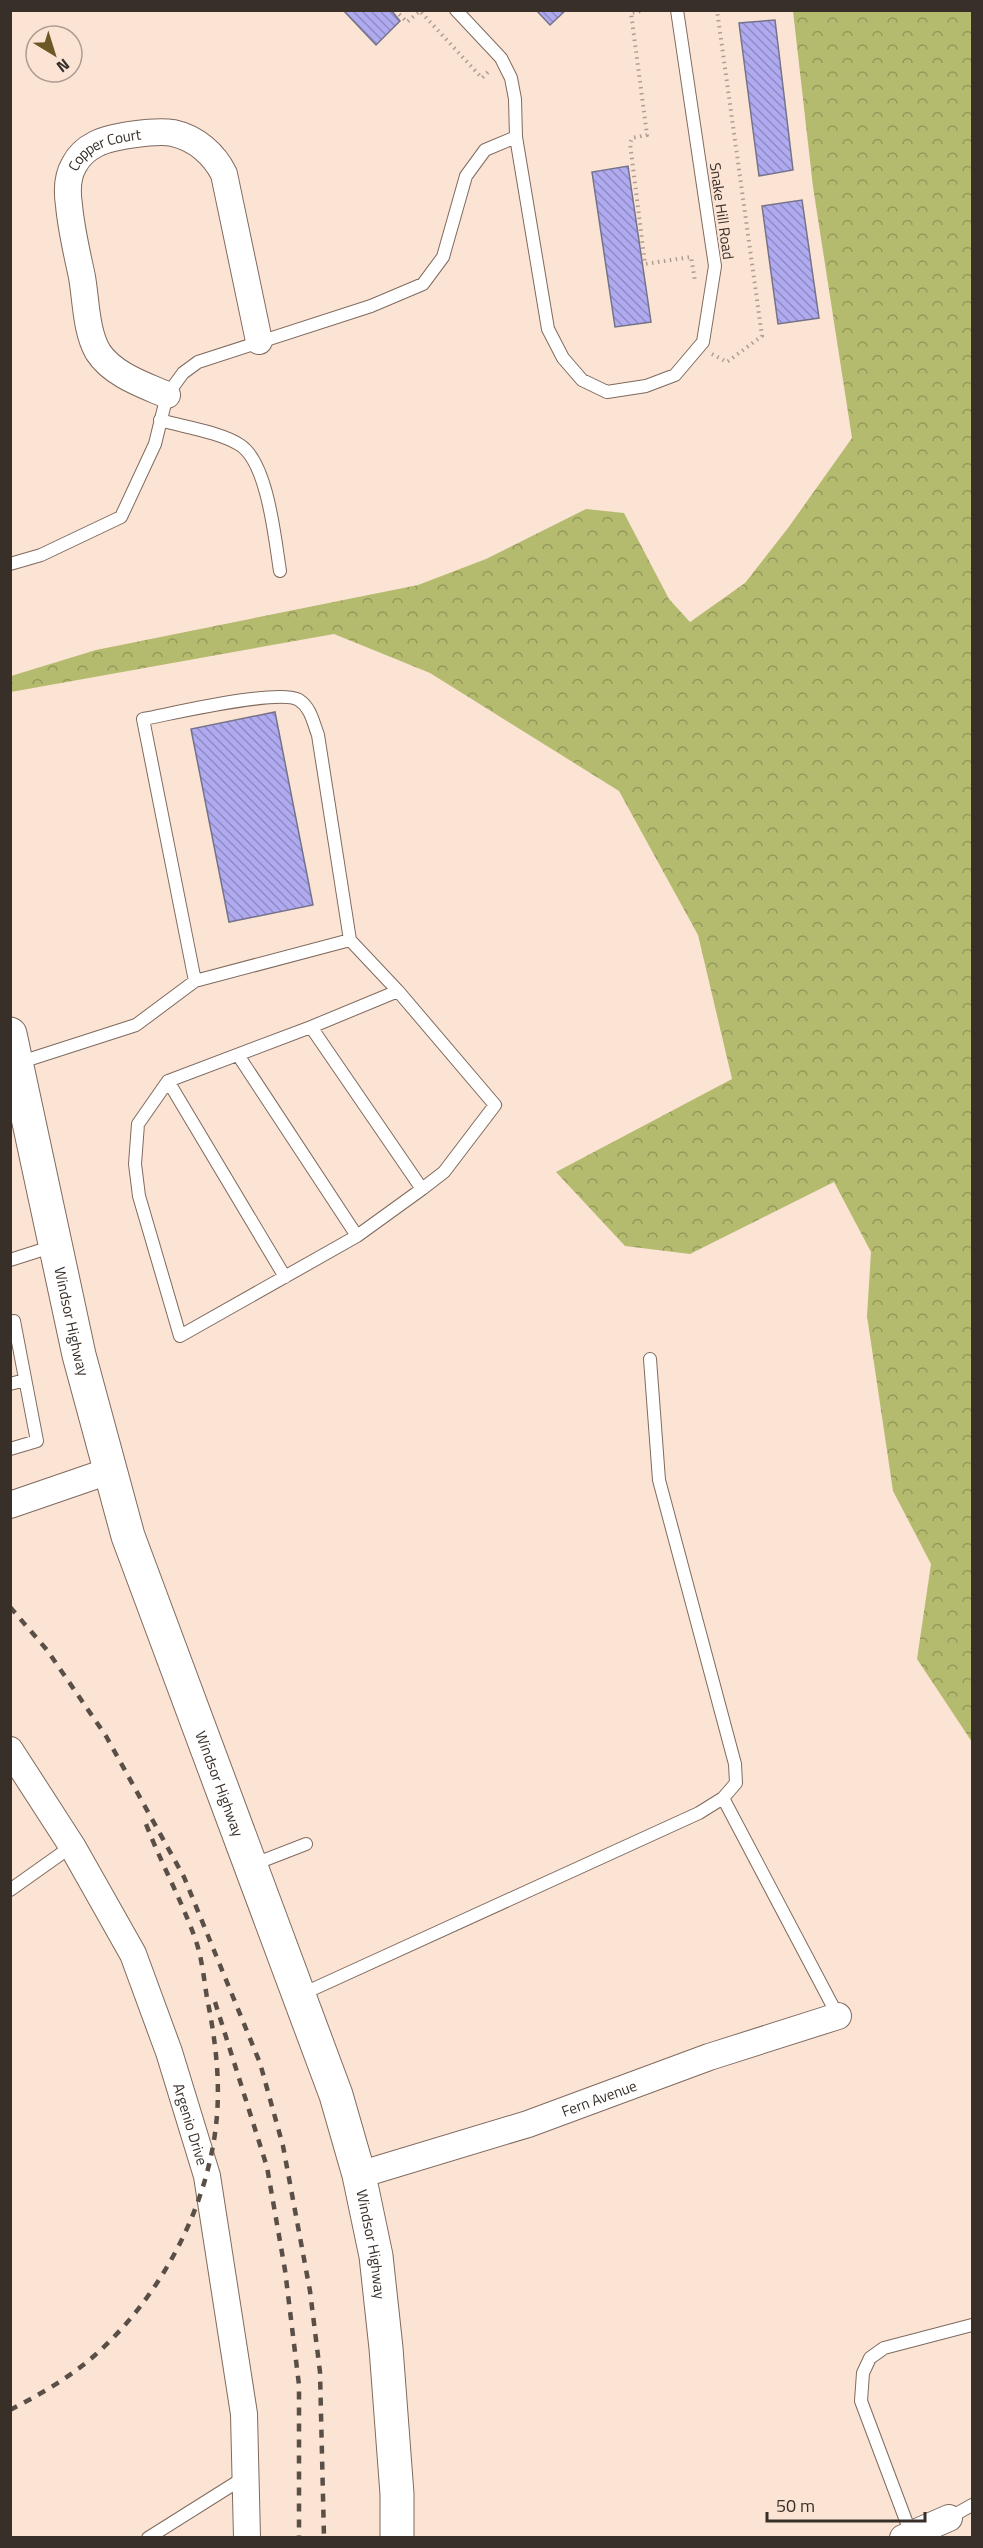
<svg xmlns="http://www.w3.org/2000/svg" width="983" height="2548" font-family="'Titillium Web',sans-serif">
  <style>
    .forest { fill: url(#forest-crowns) }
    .building { fill: url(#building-back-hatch); stroke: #757389; stroke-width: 1.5 }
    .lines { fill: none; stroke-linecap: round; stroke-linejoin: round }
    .service-casing { stroke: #7f6a5e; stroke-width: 14 }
    .minor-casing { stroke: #7f6a5e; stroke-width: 28 }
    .secondary-casing { stroke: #7f6a5e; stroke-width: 35 }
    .path { stroke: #af9d91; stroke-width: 4; stroke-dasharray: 1.5 4.5; stroke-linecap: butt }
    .service { stroke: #fff; stroke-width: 12 }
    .minor { stroke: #fff; stroke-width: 26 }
    .secondary { stroke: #fff; stroke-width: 33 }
    .rail { stroke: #5a4f47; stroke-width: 4.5; stroke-dasharray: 8 8; stroke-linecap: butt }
    .labels { text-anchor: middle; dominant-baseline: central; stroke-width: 4.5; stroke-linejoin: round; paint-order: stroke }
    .street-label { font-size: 15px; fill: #382f29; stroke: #fce4d5 }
  </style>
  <defs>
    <pattern id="forest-crowns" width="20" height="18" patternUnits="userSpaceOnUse" patternTransform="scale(1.5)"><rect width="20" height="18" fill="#b5bb6e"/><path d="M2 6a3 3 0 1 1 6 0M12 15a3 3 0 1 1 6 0" fill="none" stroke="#94985a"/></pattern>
    <pattern id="building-back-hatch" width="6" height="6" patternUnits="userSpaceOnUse" patternTransform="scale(1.5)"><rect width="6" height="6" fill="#b0aaf1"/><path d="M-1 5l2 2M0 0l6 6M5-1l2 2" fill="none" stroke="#908bc3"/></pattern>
  </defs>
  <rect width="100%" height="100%" fill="#fce4d5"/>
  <!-- forest -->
  <path class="forest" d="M793,11H972V1742L917,1659L931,1564L893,1491L867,1316L871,1252L834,1182L690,1254L625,1246L556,1172L732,1079L698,935L619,791L430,673L334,634L11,692V676L96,650L418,585L486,559L586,509L624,513L669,599L690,622L745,583L788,528L852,438L813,187Z"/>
  <!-- building -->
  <path class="building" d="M343,10H391L400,21L376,45Z
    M536,10H566L550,25Z
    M775,20L793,170L759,176L739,23Z
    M628,166L651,322L615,327L592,172Z
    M802,200L819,318L778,324L762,206Z
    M275,712L313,905L229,922L191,729Z"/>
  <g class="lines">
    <defs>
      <path id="service" d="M456,10L501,58L511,78L515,99L516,137L548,329L563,358L582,380L607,392L646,386L675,375L703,342L715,266L677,10
        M160,420C184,427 220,432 240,445C268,463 275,540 280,571
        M10,564L41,555L121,517L155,444L167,395L183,373L198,362L371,306L423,284L443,257L466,176L485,150L516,137
        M195,981L143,719C171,714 279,688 299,700C311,708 313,722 318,735L350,940
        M311,1027L398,991
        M238,1055L357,1236
        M18,1063L136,1025L195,981L350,940L398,991L495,1105L444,1172L422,1189L357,1236L180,1336L139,1196L135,1164L138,1124L168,1081L311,1027L422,1189
        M168,1081L285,1277
        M10,1260L54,1246
        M10,1322L14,1321L37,1441L10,1449
        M10,1384L25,1380
        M723,1798L838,2016
        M252,1865L306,1844
        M10,1890L72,1846
        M300,1995L699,1813L723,1798L736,1783L735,1764L659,1480L650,1359
        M949,2518L972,2505
        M911,2534L861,2401L863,2373L870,2358L884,2348L972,2325
        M148,2538L245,2477"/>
      <g id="minor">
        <path id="s1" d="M167,395C144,385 113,375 98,352C86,332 86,300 82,277C77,253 71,229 69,205C67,192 67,177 74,165C79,155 86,149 96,144C111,136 156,130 173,133C196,138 214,154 224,174L259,341"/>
        <path d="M10,1505L109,1471"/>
        <path id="s2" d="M10,1750L72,1846L133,1954L169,2052L207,2176L244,2414L247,2538"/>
        <path id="s3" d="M359,2175L528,2124L709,2057L838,2016"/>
        <path d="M903,2538L949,2518"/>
      </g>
      <g id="secondary">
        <path id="s4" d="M10,1034L79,1355L128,1536L336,2095L359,2175L376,2256L386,2348L397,2494V2538"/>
      </g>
    </defs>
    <!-- service casing -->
    <use href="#service" class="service-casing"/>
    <!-- minor casing -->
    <use href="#minor" class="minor-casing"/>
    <!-- secondary casing -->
    <use href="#secondary" class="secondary-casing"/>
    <!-- path -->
    <path class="path" d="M395,10L407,22L420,11L482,78L490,70
      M646,10L631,13L647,135L632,138L630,143L645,264L691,257L695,281
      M712,354L727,362L762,336L717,10"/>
    <!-- service -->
    <use href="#service" class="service"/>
    <!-- minor -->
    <use href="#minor" class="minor"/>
    <!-- secondary -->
    <use href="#secondary" class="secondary"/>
    <!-- rail -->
    <path class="rail" d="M10,1607L47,1650L106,1736L184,1877L260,2063L283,2146L310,2291L320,2372L324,2538
      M215,2002L267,2167L285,2270L299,2385V2538
      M10,2410C39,2395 69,2378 94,2356C161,2297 210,2205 217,2115C220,2076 215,2037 207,1998C204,1979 202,1959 196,1941C182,1901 161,1863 146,1824"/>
  </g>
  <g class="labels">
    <!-- street labels -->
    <g class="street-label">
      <text stroke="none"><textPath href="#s1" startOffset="310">Copper Court</textPath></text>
      <text transform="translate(722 211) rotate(82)">Snake Hill Road</text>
      <text stroke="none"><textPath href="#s4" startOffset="294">Windsor Highway</textPath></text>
      <text stroke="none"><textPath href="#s4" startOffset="780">Windsor Highway</textPath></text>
      <text stroke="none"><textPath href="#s3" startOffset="252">Fern Avenue</textPath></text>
      <text stroke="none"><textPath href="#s2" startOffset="418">Argenio Drive</textPath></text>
      <text stroke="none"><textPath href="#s4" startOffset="1266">Windsor Highway</textPath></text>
    </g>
  </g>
  <!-- border -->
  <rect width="983" height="2548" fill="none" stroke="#382f29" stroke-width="24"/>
  <!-- north arrow -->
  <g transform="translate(54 54) rotate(142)"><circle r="28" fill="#fce4d5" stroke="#ae9c90" stroke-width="1.5"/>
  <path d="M0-4.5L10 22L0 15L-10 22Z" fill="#6a5927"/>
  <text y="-9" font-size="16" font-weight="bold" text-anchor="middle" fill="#382f29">N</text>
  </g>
  <!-- scale -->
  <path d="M767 2512v9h158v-9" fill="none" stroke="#382f29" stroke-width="3"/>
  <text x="776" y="2512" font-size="18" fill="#382f29" stroke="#fce4d5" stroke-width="4.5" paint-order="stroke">50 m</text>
</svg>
